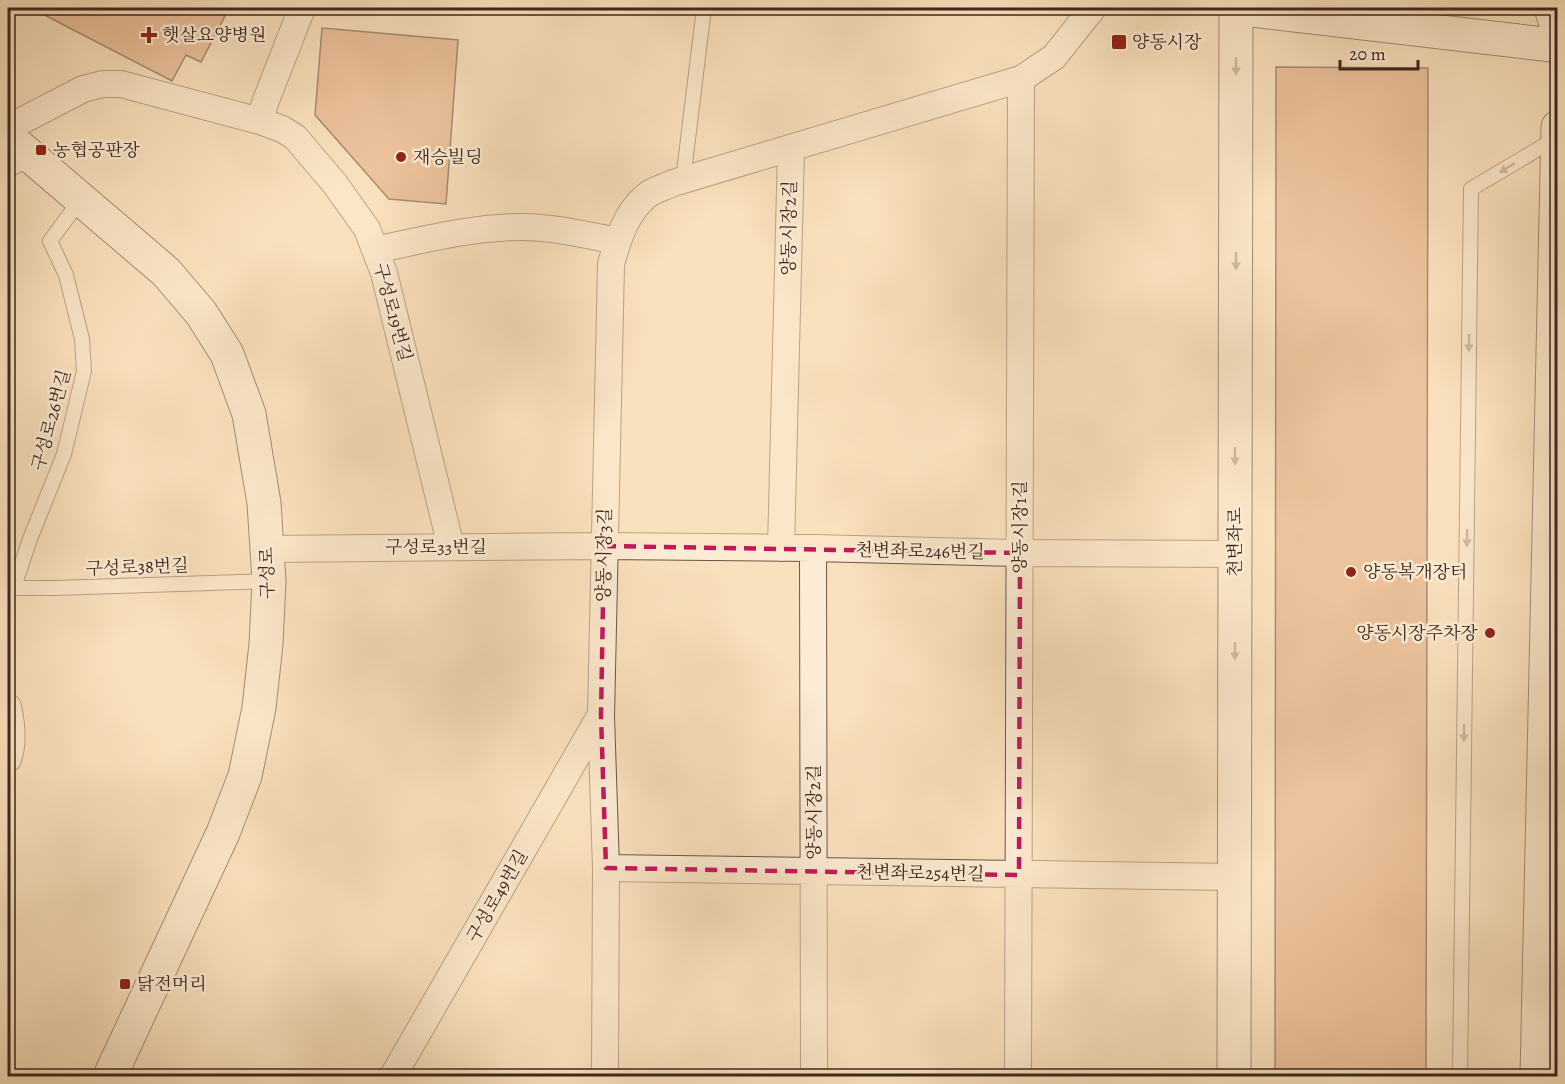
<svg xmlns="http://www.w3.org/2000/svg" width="1565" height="1084" font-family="Alegreya,'Noto Serif KR',serif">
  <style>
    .building { fill: #de9d76; stroke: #3e271f; stroke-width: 1.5 }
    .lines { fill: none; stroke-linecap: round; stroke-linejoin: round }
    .lane-casing { stroke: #6d5646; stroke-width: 16 }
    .street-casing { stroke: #6d5646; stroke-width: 28 }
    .secondary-casing { stroke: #3e271f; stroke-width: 35 }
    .lane { stroke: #fcecd4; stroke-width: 14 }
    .street { stroke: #fcecd4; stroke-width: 26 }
    .secondary { stroke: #fcecd4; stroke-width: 33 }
    .secondary-bridge-casing { stroke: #3e271f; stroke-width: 35; stroke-linecap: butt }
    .secondary-bridge { stroke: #fcecd4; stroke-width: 33 }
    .oneway { fill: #9d8a7a }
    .marked { fill: none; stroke: #c2185b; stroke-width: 4.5; stroke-dasharray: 12 8; stroke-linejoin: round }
    .poi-dot { fill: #8f2418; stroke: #fcecd4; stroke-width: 2 }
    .labels { text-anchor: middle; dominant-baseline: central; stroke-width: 5; stroke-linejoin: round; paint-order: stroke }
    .poi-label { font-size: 18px; fill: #3e271f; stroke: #fcecd4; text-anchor: start }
    .street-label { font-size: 18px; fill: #3e271f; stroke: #fcecd4 }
  </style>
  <rect width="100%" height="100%" fill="#fae1bd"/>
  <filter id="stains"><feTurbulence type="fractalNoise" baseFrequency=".00333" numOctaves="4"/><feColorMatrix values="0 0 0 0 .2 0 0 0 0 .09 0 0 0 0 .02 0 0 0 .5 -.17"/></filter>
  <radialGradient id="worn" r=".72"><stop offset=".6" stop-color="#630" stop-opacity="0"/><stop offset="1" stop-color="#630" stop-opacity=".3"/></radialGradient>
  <!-- building -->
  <path class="building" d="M31,8H213L226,14L201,62L186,55L172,81Z
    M322,28L458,40L446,204L389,199L315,115Z
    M1276,67L1428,68L1426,1076H1275Z"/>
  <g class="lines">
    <defs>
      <path id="lane" d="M8,170L32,158
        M683,180L704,8
        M14,587L30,539L64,454L84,371L82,339L66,275L50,241L81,199
        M8,588H56L269,581
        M1460,1076L1471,189L1555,139"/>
      <path id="street" d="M260,121L265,103L302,8
        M8,128L83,89L103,84H121L260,121L282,129L295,137L335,184L367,229L384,273L451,547
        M375,250C423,240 472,227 521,227C553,227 586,235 617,241
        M781,548L791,149
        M813,548L814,1076
        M267,549L604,546L813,548L1020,553L1235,554
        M8,707C12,725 14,743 8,759
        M606,868L1234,877
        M393,1076L600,716
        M605,1076L606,868L601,716L611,264C618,239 626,213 646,196C653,190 665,187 673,183L1021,79L1054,57L1093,8
        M1018,1076L1021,79"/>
      <path id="secondary" d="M1236,8L1295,15
        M1551,8L1558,30
        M1518,41L1558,46
        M8,137L166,272L201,313L227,354L249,414L264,503L269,581L266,644L259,708L245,776L223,833L110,1076
        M1234,1076L1236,8
        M1537,1076L1558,127"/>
    </defs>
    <!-- lane casing -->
    <use href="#lane" class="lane-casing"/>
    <!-- street casing -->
    <use href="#street" class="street-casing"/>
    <!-- secondary casing -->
    <use href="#secondary" class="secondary-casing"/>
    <!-- lane -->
    <use href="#lane" class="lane"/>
    <!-- street -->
    <use href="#street" class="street"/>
    <!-- secondary -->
    <use href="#secondary" class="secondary"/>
    <defs>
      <path id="secondary-bridge" d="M1295,15L1518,41"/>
    </defs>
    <!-- secondary-bridge casing -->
    <use href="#secondary-bridge" class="secondary-bridge-casing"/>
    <!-- secondary-bridge -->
    <use href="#secondary-bridge" class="secondary-bridge"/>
  </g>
  <!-- one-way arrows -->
  <defs><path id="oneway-solid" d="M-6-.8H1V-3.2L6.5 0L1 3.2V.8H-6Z" transform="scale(1.5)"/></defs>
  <g class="oneway">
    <use href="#oneway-solid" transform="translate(1236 66) rotate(90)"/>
    <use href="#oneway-solid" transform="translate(1507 168) rotate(149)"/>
    <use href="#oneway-solid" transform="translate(1236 261) rotate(90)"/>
    <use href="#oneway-solid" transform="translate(1469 343) rotate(91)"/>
    <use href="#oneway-solid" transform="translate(1235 456) rotate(90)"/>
    <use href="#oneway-solid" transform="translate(1467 538) rotate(91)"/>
    <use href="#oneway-solid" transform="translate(1235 651) rotate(90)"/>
    <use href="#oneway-solid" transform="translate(1464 733) rotate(91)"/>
  </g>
  <!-- marked area -->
  <path d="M0 0H1565V1084H0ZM604,546L1020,553L1019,875L606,868L601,716Z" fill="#fae1bd" fill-opacity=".55" fill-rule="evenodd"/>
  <path class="marked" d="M604,546L1020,553L1019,875L606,868L601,716Z"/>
  <!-- markers -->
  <g class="poi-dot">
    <path d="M146 26h6v6h6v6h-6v6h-6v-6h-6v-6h6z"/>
    <rect x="1111" y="34" width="16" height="16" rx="3"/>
    <rect x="35" y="144" width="12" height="12" rx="3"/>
    <circle cx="401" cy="157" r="6"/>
    <circle cx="1351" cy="572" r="6"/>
    <circle cx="1490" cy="633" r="6"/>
    <rect x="119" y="978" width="12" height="12" rx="3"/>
  </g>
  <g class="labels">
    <!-- poi labels -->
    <g class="poi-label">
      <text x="162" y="35">햇살요양병원</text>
      <text x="1132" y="42">양동시장</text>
      <text x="53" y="150">농협공판장</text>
      <text x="413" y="157">재승빌딩</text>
      <text x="1363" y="572">양동복개장터</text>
      <text x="1478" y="633" text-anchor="end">양동시장주차장</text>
      <text x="137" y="984">닭전머리</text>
    </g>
    <!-- street labels -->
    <g class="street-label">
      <text transform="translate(789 228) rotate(-89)">양동시장2길</text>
      <text transform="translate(393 312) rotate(75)">구성로19번길</text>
      <text transform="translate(51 420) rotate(-75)">구성로26번길</text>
      <text transform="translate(1020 527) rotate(-90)">양동시장1길</text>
      <text transform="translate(1235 542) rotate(-90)">천변좌로</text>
      <text x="436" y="547">구성로33번길</text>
      <text transform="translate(920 551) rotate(1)">천변좌로246번길</text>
      <text transform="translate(604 555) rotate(-89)">양동시장3길</text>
      <text transform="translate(137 567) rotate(-2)">구성로38번길</text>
      <text transform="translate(267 573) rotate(-91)">구성로</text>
      <text transform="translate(814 812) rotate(-90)">양동시장2길</text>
      <text transform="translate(920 873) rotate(1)">천변좌로254번길</text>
      <text transform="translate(497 896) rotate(-60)">구성로49번길</text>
    </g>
  </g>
  <!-- margin -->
  <rect width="1565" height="1084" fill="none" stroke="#fae1bd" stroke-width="30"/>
  <rect x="9" y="9" width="1547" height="1066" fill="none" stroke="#3e271f" stroke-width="3"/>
  <rect x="15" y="15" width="1535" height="1054" fill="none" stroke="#3e271f" stroke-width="1.5"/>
  <!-- scale -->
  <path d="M1340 60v9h78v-9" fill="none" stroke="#3e271f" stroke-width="3"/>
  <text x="1349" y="60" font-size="18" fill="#3e271f" stroke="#fcecd4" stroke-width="4.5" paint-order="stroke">20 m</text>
  <rect width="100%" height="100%" filter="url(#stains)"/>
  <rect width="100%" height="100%" fill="url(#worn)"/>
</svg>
